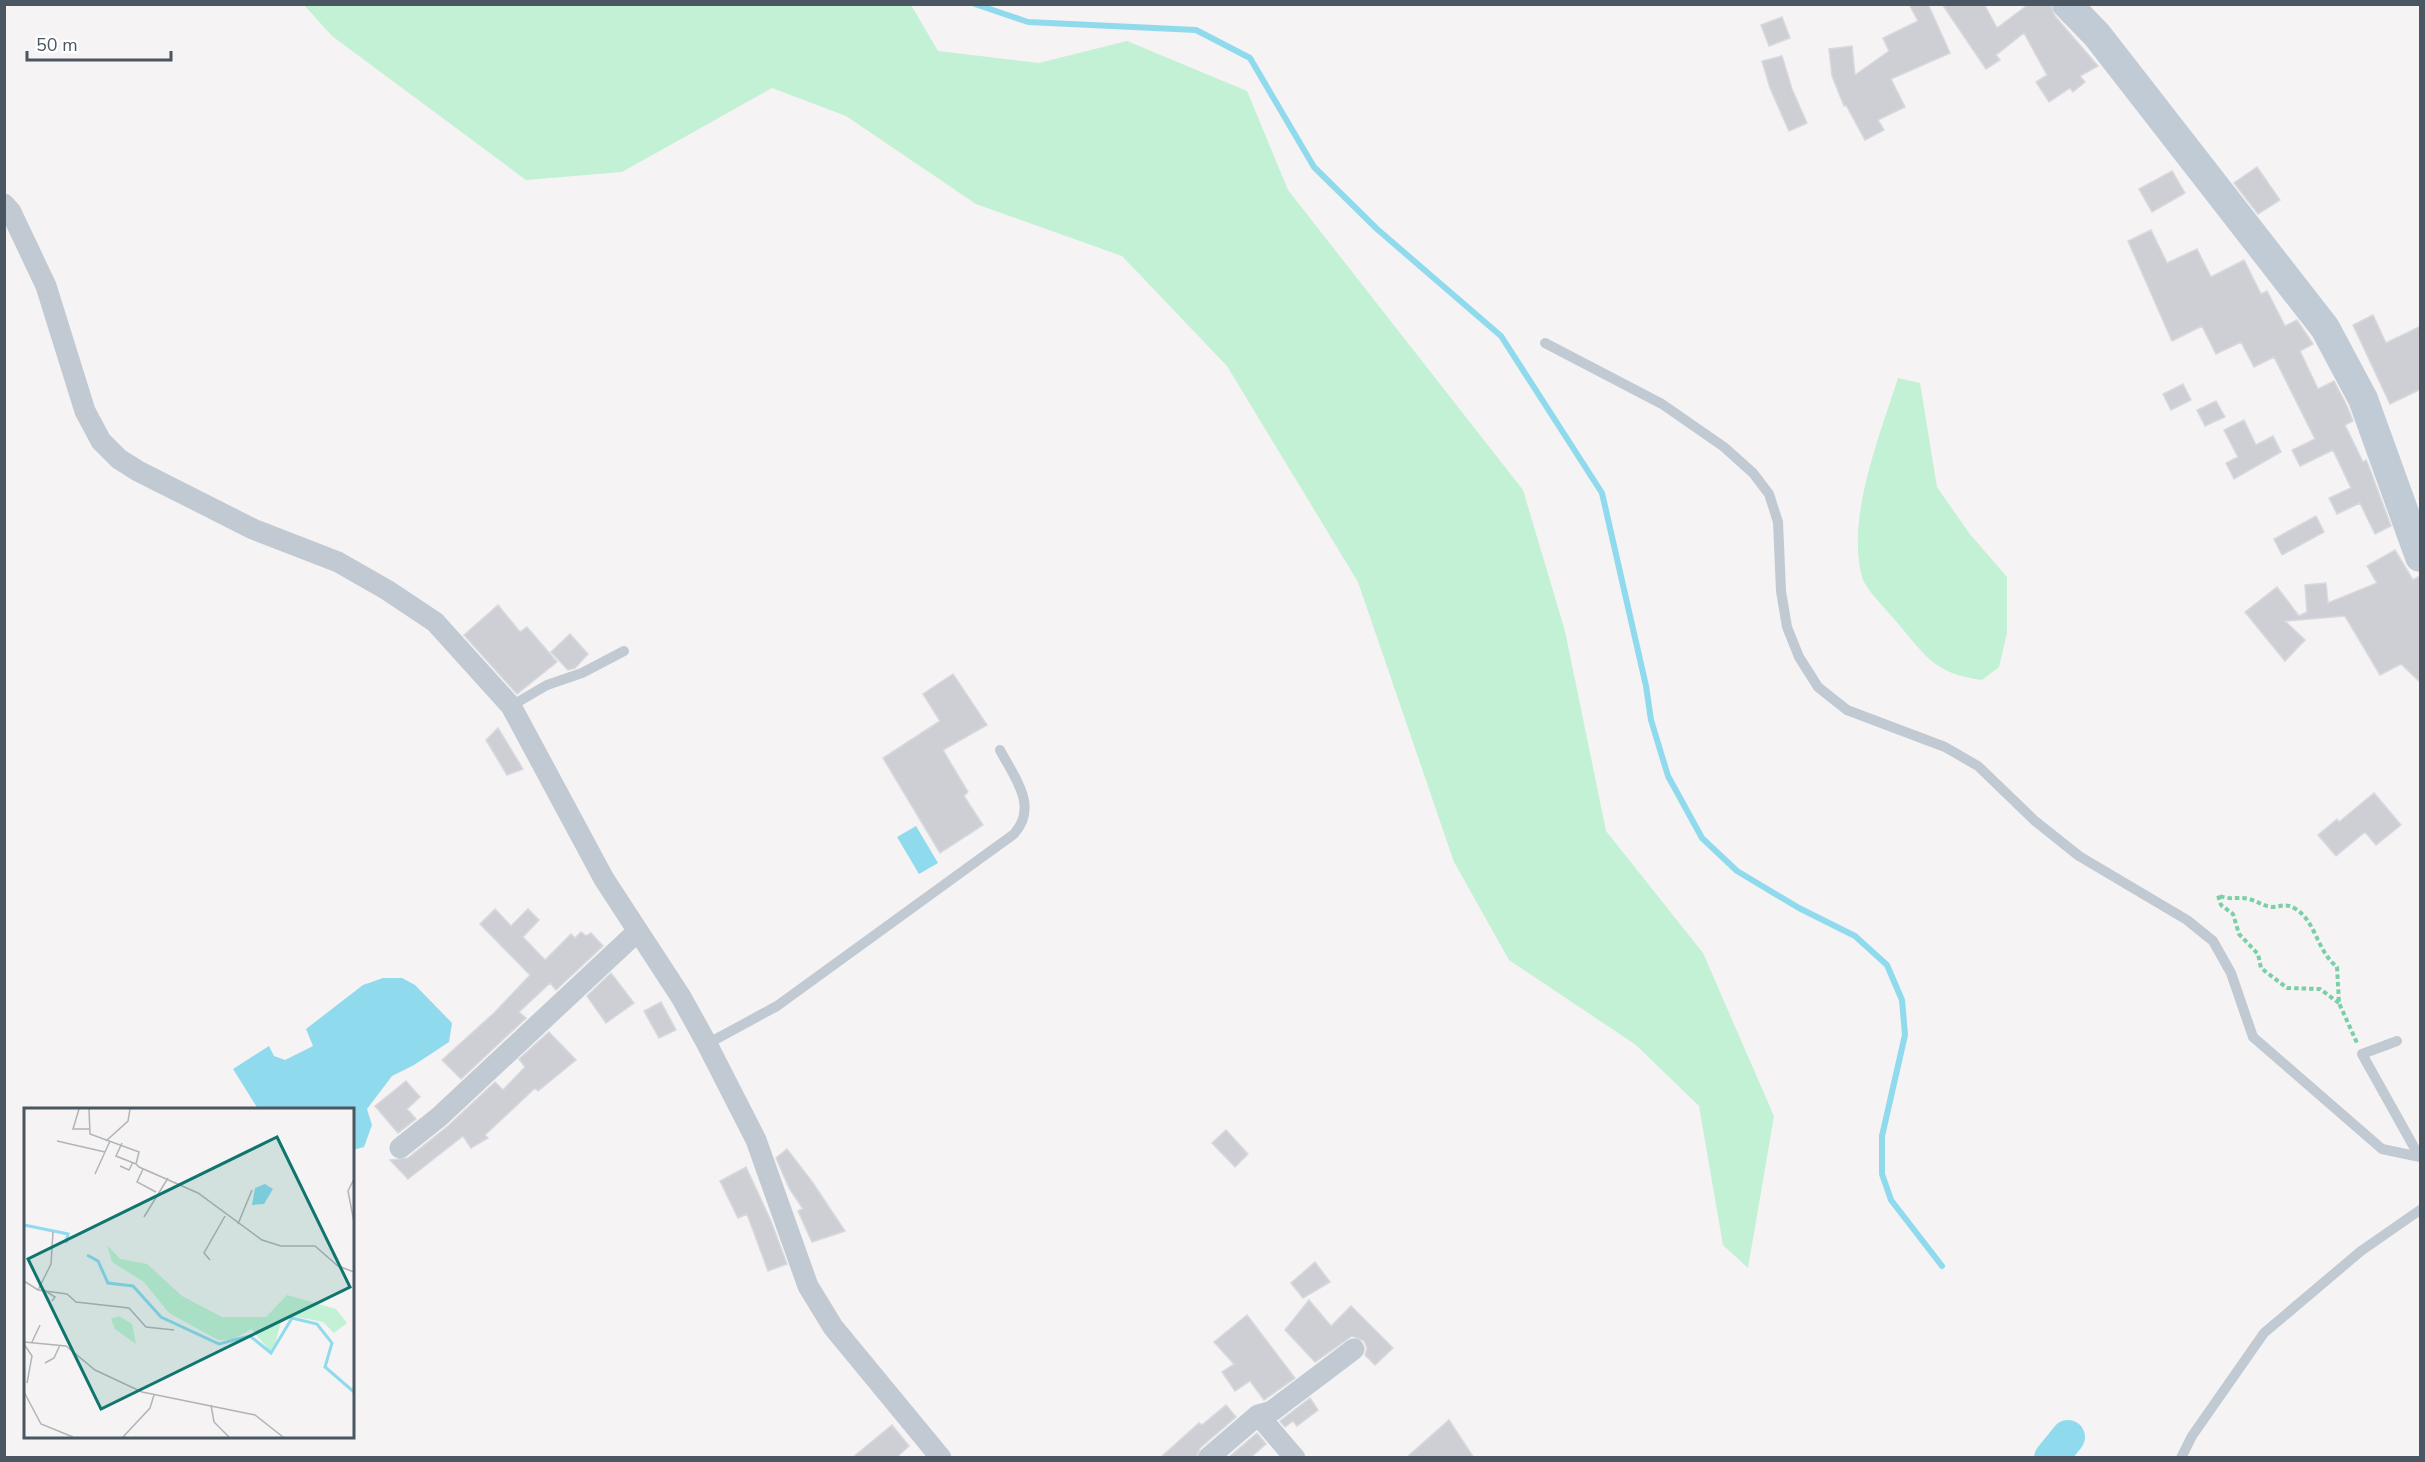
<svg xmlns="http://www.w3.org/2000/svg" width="2425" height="1462" font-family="'Nunito Sans',sans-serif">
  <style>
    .green { fill: #c3f1d5 }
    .water { fill: #90daee }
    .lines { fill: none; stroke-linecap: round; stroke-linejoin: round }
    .stream { stroke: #90daee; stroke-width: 6 }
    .river { stroke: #90daee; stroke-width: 34 }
    .building { fill: #cdcfd5; stroke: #d7d9de; stroke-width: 1.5 }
    .path { stroke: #7ad0a6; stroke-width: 4; stroke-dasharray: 4.5 3; stroke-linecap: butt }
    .lane { stroke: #c1cad2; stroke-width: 10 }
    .street { stroke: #c1cad2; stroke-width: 21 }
    .secondary { stroke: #c1cbd6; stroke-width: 30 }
    .inset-river { fill: none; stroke: #90daee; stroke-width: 3 }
    .inset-road { fill: none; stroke: #b1b4b9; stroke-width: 1.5 }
    .view { fill: #0f766e; fill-opacity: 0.15; stroke: #0f766e; stroke-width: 3 }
    .inset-edge { fill: none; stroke: #4a5661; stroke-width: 3 }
  </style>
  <rect width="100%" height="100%" fill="#f5f3f3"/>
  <!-- green -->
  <path class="green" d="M304,5H911L938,51L1039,63L1127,41L1247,91L1288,190L1523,490L1565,631L1606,831L1703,953L1774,1116L1748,1268L1723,1245L1699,1106L1636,1045L1509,960L1454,862L1358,582L1227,366L1122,256L976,204L846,116L772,88L622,172L526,180L332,36Z
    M1898,378L1920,383L1937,487L1969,533L2007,577V633L1999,667L1982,680C1938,674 1928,660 1901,627C1892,615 1866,591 1862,577C1846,518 1880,435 1898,378Z"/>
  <!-- water -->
  <path class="water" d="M916,826L938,863L919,874L897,837Z
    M383,978H402L415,985L452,1023L449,1042L414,1065L392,1076L367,1109L372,1125L364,1147L353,1150L352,1110L258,1109L233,1069L269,1046L274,1056L285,1060L313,1046L306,1029L363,985Z"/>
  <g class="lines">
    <!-- stream -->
    <path class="stream" d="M975,4L1028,22L1196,30L1250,58L1314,167L1377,229L1501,336L1602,493L1646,686L1651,720L1668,776L1702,838L1737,871L1799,908L1855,936L1887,965L1902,1000L1905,1035L1882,1136V1174L1891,1200L1942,1266"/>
    <!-- river -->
    <path class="river" d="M2051,1458L2068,1437"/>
  </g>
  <!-- building -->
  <path class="building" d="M1909,4H1928L1950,53L1891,79L1905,107L1878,120L1884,130L1865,140L1846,105L1844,106L1832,76L1829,49L1852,46L1855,75L1889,51L1883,38L1918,21Z
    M1942,4H1984L1997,28L2029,4H2050L2055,16L2098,66L2080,76L2085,82L2073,92L2070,88L2049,102L2036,82L2047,75L2024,33L1996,55L2000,60L1986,69Z
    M1782,17L1790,38L1769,46L1761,25Z
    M1782,56L1792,89L1807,123L1789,131L1770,88L1762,61Z
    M2257,167L2280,200L2258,214L2234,183Z
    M2172,171L2185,193L2152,212L2139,189Z
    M2151,230L2167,263L2197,249L2211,277L2244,260L2261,294L2267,291L2285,326L2297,320L2313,344L2300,351L2318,389L2334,381L2347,406L2353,421L2345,425L2363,462L2366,460L2368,464L2391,526L2375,534L2360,503L2337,514L2329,498L2351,488L2333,450L2300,466L2292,450L2315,439L2274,357L2254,367L2241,342L2216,354L2202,326L2172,341L2128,241Z
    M2373,315L2386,343L2421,326V389L2390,404L2353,325Z
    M2183,384L2191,400L2171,410L2163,394Z
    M2216,401L2225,417L2205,426L2197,410Z
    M2244,420L2256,445L2273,436L2281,452L2234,479L2226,463L2238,457L2224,430Z
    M2316,516L2324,532L2282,555L2274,539Z
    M2395,550L2413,580L2421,575V683L2401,664L2380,675L2345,616L2285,621L2305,640L2285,661L2245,612L2277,587L2299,616L2307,612L2305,585L2326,583L2328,603L2377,583L2367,566Z
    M498,605L520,632L527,627L557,662L517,694L464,635Z
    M570,634L588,654L575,668L568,670L551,652Z
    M953,674L987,725L943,750L968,792L964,796L983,825L940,853L883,758L940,721L923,694Z
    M498,728L523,769L507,775L486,740Z
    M2374,793L2401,825L2376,845L2365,832L2336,856L2318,835L2337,819L2339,822Z
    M495,909L511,926L528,909L539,920L523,937L545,960L571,934L575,938L581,932L586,936L591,933L603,946L556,990L550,983L519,1012L526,1018L461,1079L442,1060L494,1013L530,975L480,924Z
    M611,973L634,1003L606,1023L587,996Z
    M661,1002L676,1030L659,1038L644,1011Z
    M549,1032L576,1060L538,1091L535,1088L485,1135L488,1138L471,1148L463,1136L408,1179L390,1160L408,1158L448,1126L495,1082L503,1090L525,1067L519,1059Z
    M406,1081L420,1097L407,1109L416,1119L398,1133L375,1106Z
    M1226,1130L1248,1154L1235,1167L1212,1143Z
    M787,1149L813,1183L845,1231L812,1242L798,1211L803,1209L789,1188L776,1158Z
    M746,1167L771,1221L787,1264L768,1271L747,1214L738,1218L720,1181Z
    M1315,1262L1330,1282L1303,1298L1291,1283Z
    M1309,1300L1331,1326L1351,1306L1393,1348L1375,1365L1365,1355L1367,1348L1364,1341L1352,1336L1315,1362L1285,1330Z
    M1247,1315L1295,1378L1264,1400L1250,1381L1235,1391L1222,1372L1234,1364L1214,1342Z
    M1310,1398L1318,1410L1297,1426L1293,1421L1285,1427L1280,1421Z
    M1226,1405L1236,1417L1200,1448L1196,1458H1160L1199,1423L1202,1425Z
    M1449,1420L1474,1458H1406Z
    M892,1425L909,1446L896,1458H852Z
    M1257,1433L1266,1444L1250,1458H1228Z"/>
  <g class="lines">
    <!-- path -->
    <path class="path" d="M2339,1003L2320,989L2287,988L2261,968L2258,954L2239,934L2233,914L2221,905L2218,895C2230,901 2238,896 2249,899C2257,901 2263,906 2271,907C2280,907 2285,903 2294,908C2316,920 2316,950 2337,967L2339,1003L2357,1043"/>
    <!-- lane -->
    <path class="lane" d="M1545,343L1662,404L1724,447L1753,473L1769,494L1778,522L1781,591L1787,627L1799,657L1818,687L1847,710L1945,747L1978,766L2035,821L2079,856L2187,920L2213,941L2231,973L2253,1037L2382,1149L2420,1157
      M511,706L547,685L582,673L624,651
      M2397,1041L2362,1054L2419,1156
      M707,1044L777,1006L1014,834C1039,806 1014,777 1000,750
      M2181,1458L2192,1436L2264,1333L2361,1251L2420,1210"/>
    <!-- street -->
    <path class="street" d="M4,204L11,212L46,286L85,411L101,441L119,459L138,471L253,529L338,562L387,590L435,622L511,706L604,879L681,997L707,1044L756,1140L808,1286L833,1327L941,1458
      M400,1148L439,1117L638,931
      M1258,1415L1295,1458
      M1208,1458L1258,1415L1272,1411L1354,1349"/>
    <!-- secondary -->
    <path class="secondary" d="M2067,4L2097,35L2325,328L2363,399L2420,557"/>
  </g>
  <!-- overview -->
  <g transform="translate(24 1108)">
    <rect width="330" height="330" fill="#f5f3f3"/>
    <path d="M83,137L96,151L123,156L158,188L198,209H242L263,187L312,201L323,215L310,225L299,214L268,208L257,213L250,241L246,243L227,221L208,232H194L145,205L120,174L88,154ZM95,208L108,216L112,236L91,221L87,211Z" fill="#c3f1d5"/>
    <path d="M241,76L249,81L240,96L228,97L231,80Z" fill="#90daee"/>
    <path class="inset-river" d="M0,117L44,126L42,135M63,147L74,153L84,175L109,178L137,209L195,236L226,228L247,245L268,210L293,216L308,235L301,259L330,284"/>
    <path class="inset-road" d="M55,1L49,21H65M65,1L66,26L115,44L112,56L115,59L174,85L238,132L257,138H291L314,158L330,164M33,33L81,44M82,33L104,13L106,1M98,35L92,48L112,56M96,58L105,62L109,54M119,61L113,74L132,84M71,66L86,33M330,71L324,83L330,114M120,109L144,70M214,116L228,82M186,152L180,145L201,108M0,173L14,182L43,186L52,194L105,200L122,219L150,222M14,182L27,156L29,124M20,182L31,189L28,193M0,234L42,238L71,262L118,284L231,307L259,329M8,234L16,217M0,236L8,248L3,275M21,255L30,250L36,237M0,284L17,316L49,329M187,297L190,314L205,329M99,329L126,300L130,287"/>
    <path class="view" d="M253,29L326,179L77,301L4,151Z"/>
    <rect width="330" height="330" class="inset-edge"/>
  </g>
  <!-- border -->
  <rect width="2425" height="1462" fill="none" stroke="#4a5661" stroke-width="12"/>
  <!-- scale -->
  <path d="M27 51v9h144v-9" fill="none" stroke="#4a5661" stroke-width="3"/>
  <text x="36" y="51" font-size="18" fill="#4a5661" stroke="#ffffff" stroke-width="4.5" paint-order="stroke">50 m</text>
</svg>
